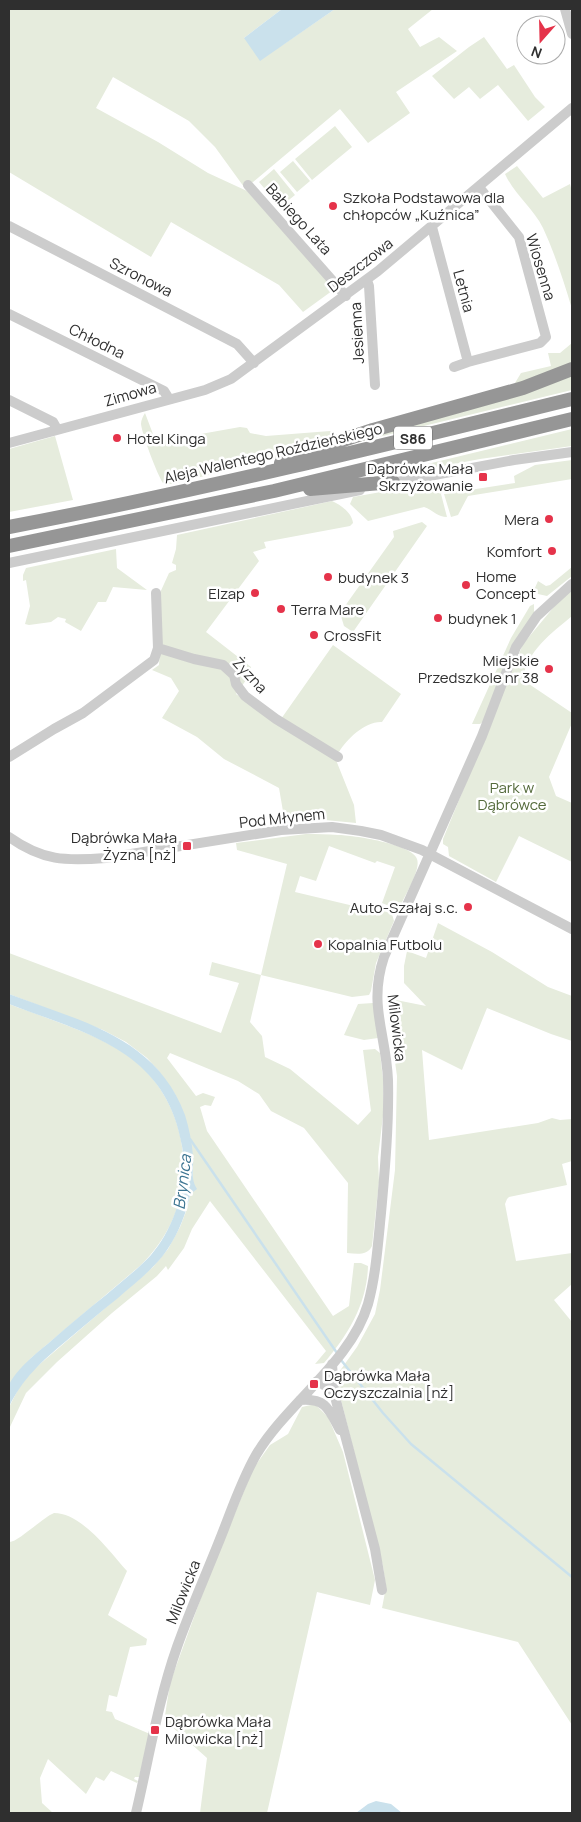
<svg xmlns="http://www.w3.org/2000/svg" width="581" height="1822" font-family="Manrope,sans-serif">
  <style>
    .green { fill: #e6ecdd }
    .water { fill: #cae1ec }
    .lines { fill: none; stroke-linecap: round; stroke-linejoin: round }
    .stream { stroke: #cae1ec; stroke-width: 2.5 }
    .minor { stroke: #ccc; stroke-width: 10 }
    .highway { stroke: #969696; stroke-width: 14 }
    .poi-dot { fill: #e5334a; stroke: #fff; stroke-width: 2 }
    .labels { text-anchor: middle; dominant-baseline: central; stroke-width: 5; stroke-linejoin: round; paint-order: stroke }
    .shield { fill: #fff; stroke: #6d6d6d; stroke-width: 1 }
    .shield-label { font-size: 14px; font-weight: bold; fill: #2f2f2f }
    .poi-label { font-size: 15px; fill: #2f2f2f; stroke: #fff; text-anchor: start }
    .street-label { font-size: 15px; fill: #2f2f2f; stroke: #fff }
    .park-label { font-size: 15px; fill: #556b3c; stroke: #fff }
    .water-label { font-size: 16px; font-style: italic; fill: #3d7592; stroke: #fff }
  </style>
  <rect width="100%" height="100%" fill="#fff"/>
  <!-- green -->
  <path class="green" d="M9,9H282L244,38L281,46L335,9H433L408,29L420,47L439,37L457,51L396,92L410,113L368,143L340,109L253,182L244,187L215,147L189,121L113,77L96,108L158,142L208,173L247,191L336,288L303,312L279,285L171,222L151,257L9,172Z
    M484,37L507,69L514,65L535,97L545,107L528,121L498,85L480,99L469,87L454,99L432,76L469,47Z
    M335,126L352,147L312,180L295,159Z
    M293,161L310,181L297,192L280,172Z
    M517,166L543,198L570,184L572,192V309C564,282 555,254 543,228C533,208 514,194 505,174Z
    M274,169L295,195L280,207L259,182Z
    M572,343V362L567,365L523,385L515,383L521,373L551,366L548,353H560Z
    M572,374V390L358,442V441Z
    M145,413L156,442L240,427L247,428L250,433L266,436L330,431L332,432V439L266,461L172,484L163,483C157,474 142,434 141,424C141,420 143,416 145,413Z
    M572,429V446L480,459L360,482L349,483Z
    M55,436L73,500L9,512V449Z
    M572,460V479L468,496L458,515L451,517L444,494L515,483L514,476L535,465Z
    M450,486L443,489L441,494L447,517C437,517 433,510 424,507L368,521L350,504L353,497L392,490Z
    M332,501C341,505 352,513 353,523L350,526L264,542L266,548L253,552L259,561L206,632L251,667L249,676L236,694L273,720L336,760L354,805L356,823L325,820L285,823L279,788L224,759L197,737L162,718L179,691L171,678L152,670L159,665L160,652L159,595L169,573L176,570V565L172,563L176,549L177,535Z
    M422,522L427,526L353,632L344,626L340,613L394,537L393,531Z
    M116,549L117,568L147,590L113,587L106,602H98L81,631L65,622L66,619L58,617L51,622L29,625L25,624L30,606L26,580L23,581V575L26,568Z
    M572,567V576L547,596L538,594L534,590L538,581L546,586L550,585Z
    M572,589V616C552,633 526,651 523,680L572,713V723L549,777L556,796L572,803V862L519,836L496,882L449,856L448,847L443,844V839L523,644L558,602Z
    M534,604V613L484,721L480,724H472L511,638L530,606Z
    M333,645L401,694L382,722C365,721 347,739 339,752L281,719Z
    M306,834C317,834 327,834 338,835C352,835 413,844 417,859C421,870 405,895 401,905L394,908L382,903L395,867L377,861L375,863L329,846L316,881L300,876L295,892L379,912L380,909L392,914L394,921L376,963L371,991L369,995L352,997L261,975L250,1022L262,1036L265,1057L290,1069L358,1125L371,1111L363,1050L375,1049L380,1053L383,1079V1116L378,1157L379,1182L372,1246C367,1256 357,1254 347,1253L348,1183L304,1128L271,1111L259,1094L238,1081L170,1053L167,1058L196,1096L203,1093L215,1097L211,1106L205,1105L200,1107L207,1131L333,1316L349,1306L354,1263H361L368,1266C367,1304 348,1335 324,1363L315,1364L326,1351L210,1201L192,1229L184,1248L168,1270L166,1266L157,1276L112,1313L57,1362L26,1393L9,1429V1407L20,1386L33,1370L153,1267L168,1249L180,1227L187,1209L193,1182V1159L184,1114L175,1094L158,1070L147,1058L126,1042L103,1030L9,994V953L221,1033L239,983L209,975L212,962L261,975L287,864L237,850L236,843Z
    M438,923L492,952L548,987L572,996V1041L551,1034L487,1008L462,1070L422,1050L429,1140L538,1123L552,1118L560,1120L572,1119V1161L562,1164L567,1185L509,1197L507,1199L505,1204L516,1261L572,1253V1284L554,1300L572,1322V1725L518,1642L382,1608L386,1587L383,1566L338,1388L339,1372L357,1347L375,1314L380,1290L395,1170L397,1076L386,998L426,1006L404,983V966L407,951L426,958Z
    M373,1003L378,1038L364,1040L344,1035L358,1004Z
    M9,1004C45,1018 96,1033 127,1055C179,1091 198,1164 172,1221C164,1238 154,1252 141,1265L31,1358L9,1386Z
    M315,1404L328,1417L343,1452L375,1580L370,1605L317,1592L267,1813H200L207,1758L170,1725L164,1722L170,1683L206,1584L253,1469L270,1445L288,1434L302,1407Z
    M54,1513C82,1513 110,1552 127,1571L108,1615L147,1639L146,1645L130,1647L117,1697L109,1695L106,1711L112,1712L115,1719L150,1734L139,1777H135L134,1779L138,1781L137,1783L111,1771L104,1781L96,1777L86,1794L48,1759L40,1778L42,1803L53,1813H9V1542C17,1543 42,1518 54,1513Z"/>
  <!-- water -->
  <path class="water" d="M282,9H335L260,61L244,38Z
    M9,994C79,1021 156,1036 185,1115C189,1128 192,1142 193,1156C194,1168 190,1179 197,1189L193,1192L191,1190C187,1212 179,1232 167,1250C154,1269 135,1283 118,1298C100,1312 83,1327 65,1342C42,1361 22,1379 9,1407C9,1401 7,1391 9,1385C16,1369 38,1352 51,1341C69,1325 87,1310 106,1295C121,1282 137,1270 151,1255C176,1226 188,1183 182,1146C166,1050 87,1034 9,1004Z
    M376,1801L391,1804L402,1813H356L368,1804Z"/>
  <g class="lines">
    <!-- stream -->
    <path class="stream" d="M190,1139L337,1353
      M341,1360L383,1413L411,1444L572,1577"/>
    <!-- minor -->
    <path class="minor" d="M565,9L572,34
      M248,185L346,296
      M9,226L237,344L254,363
      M432,227L468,362
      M367,280L369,286L375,385
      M9,314L164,391L169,399
      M454,367L468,362L540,343L546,337L519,237L479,187
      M9,400L53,422L57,429
      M9,443L205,390L231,379L378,271L572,108
      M387,484L514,460L572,452
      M9,563L360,490
      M158,648L194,659L223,665L234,675L236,684L245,696L276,719L338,757
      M9,757L54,729L83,713L154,660L158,648L156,593
      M9,837C43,861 65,861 106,858L281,830L332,827L361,831L381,835L422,850L572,929
      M332,1364L334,1393
      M317,1381L329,1388L334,1393L375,1549L382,1590
      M300,1400C326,1398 329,1409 340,1430
      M136,1813C149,1758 158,1701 177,1647C189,1613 204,1579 218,1544C230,1515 240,1483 256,1455C287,1403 351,1362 368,1304C376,1275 378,1243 381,1213C385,1169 389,1124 388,1080C386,1033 368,1005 384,957L482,736L516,647L537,616L572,584"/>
    <!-- highway -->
    <path class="highway" d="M281,463L298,455L373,430L523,388L572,369
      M310,489L393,482
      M9,527C198,491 385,445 572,399
      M9,546L274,491L572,419"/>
  </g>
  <!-- markers -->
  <g class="poi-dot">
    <circle cx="333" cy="206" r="5"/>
    <circle cx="117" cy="438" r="5"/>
    <rect x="478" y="472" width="10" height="10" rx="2.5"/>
    <circle cx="549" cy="519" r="5"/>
    <circle cx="552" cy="551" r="5"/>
    <circle cx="328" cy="577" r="5"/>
    <circle cx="466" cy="585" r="5"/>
    <circle cx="255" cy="593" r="5"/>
    <circle cx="281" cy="609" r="5"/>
    <circle cx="438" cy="618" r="5"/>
    <circle cx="314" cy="635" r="5"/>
    <circle cx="549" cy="669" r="5"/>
    <rect x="182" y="841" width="10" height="10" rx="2.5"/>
    <circle cx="468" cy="907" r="5"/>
    <circle cx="318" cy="944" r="5"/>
    <rect x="309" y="1379" width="10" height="10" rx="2.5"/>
    <rect x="150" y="1725" width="10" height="10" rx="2.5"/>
  </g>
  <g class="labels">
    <!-- shield labels -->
    <rect class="shield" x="394" y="426.5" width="38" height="23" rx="4"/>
    <g class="shield-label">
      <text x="413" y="438">S86</text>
    </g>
    <!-- poi labels -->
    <g class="poi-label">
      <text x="343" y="197">Szkoła Podstawowa dla<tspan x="343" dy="17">chłopców „Kuźnica”</tspan></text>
      <text x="127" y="438">Hotel Kinga</text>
      <text x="473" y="468" text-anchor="end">Dąbrówka Mała<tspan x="473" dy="17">Skrzyżowanie</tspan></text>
      <text x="539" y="519" text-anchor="end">Mera</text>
      <text x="542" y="551" text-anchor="end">Komfort</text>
      <text x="476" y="576">Home<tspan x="476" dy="17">Concept</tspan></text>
      <text x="338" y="577">budynek 3</text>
      <text x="245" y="593" text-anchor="end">Elzap</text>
      <text x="291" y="609">Terra Mare</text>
      <text x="448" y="618">budynek 1</text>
      <text x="324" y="635">CrossFit</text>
      <text x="539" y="660" text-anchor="end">Miejskie<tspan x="539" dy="17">Przedszkole nr 38</tspan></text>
      <text x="177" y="837" text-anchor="end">Dąbrówka Mała<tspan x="177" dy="17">Żyzna [nż]</tspan></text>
      <text x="458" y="907" text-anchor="end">Auto-Szałaj s.c.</text>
      <text x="328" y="944">Kopalnia Futbolu</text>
      <text x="324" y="1375">Dąbrówka Mała<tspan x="324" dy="17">Oczyszczalnia [nż]</tspan></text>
      <text x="165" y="1721">Dąbrówka Mała<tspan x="165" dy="17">Milowicka [nż]</tspan></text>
    </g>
    <!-- street labels -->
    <g class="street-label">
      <text transform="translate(299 219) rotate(48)">Babiego Lata</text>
      <text transform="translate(360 265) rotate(-38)">Deszczowa</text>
      <text transform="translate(541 267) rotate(73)">Wiosenna</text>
      <text transform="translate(141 277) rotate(27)">Szronowa</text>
      <text transform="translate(464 291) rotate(75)">Letnia</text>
      <text transform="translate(357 333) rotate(-93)">Jesienna</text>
      <text transform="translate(97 341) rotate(26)">Chłodna</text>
      <text transform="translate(130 394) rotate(-16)">Zimowa</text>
      <text transform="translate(273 453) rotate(-13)">Aleja Walentego Roździeńskiego</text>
      <text transform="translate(250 675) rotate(47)">Żyzna</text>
      <text transform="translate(282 818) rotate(-6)">Pod Młynem</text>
      <text transform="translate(397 1028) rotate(83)">Milowicka</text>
      <text transform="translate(183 1592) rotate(-68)">Milowicka</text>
    </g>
    <!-- park labels -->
    <g class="park-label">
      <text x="512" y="787">Park w<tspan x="512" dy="17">Dąbrówce</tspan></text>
    </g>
    <!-- water labels -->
    <g class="water-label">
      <text transform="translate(182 1182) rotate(-83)">Brynica</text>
    </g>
  </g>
  <!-- border -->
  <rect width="581" height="1822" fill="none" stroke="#2f2f2f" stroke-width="20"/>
  <!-- north arrow -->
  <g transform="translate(541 40) rotate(200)"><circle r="24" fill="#ffffff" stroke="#acacac"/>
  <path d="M0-4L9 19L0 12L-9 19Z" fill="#e5334a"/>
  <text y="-8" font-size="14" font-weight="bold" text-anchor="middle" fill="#2f2f2f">N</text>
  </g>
</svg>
